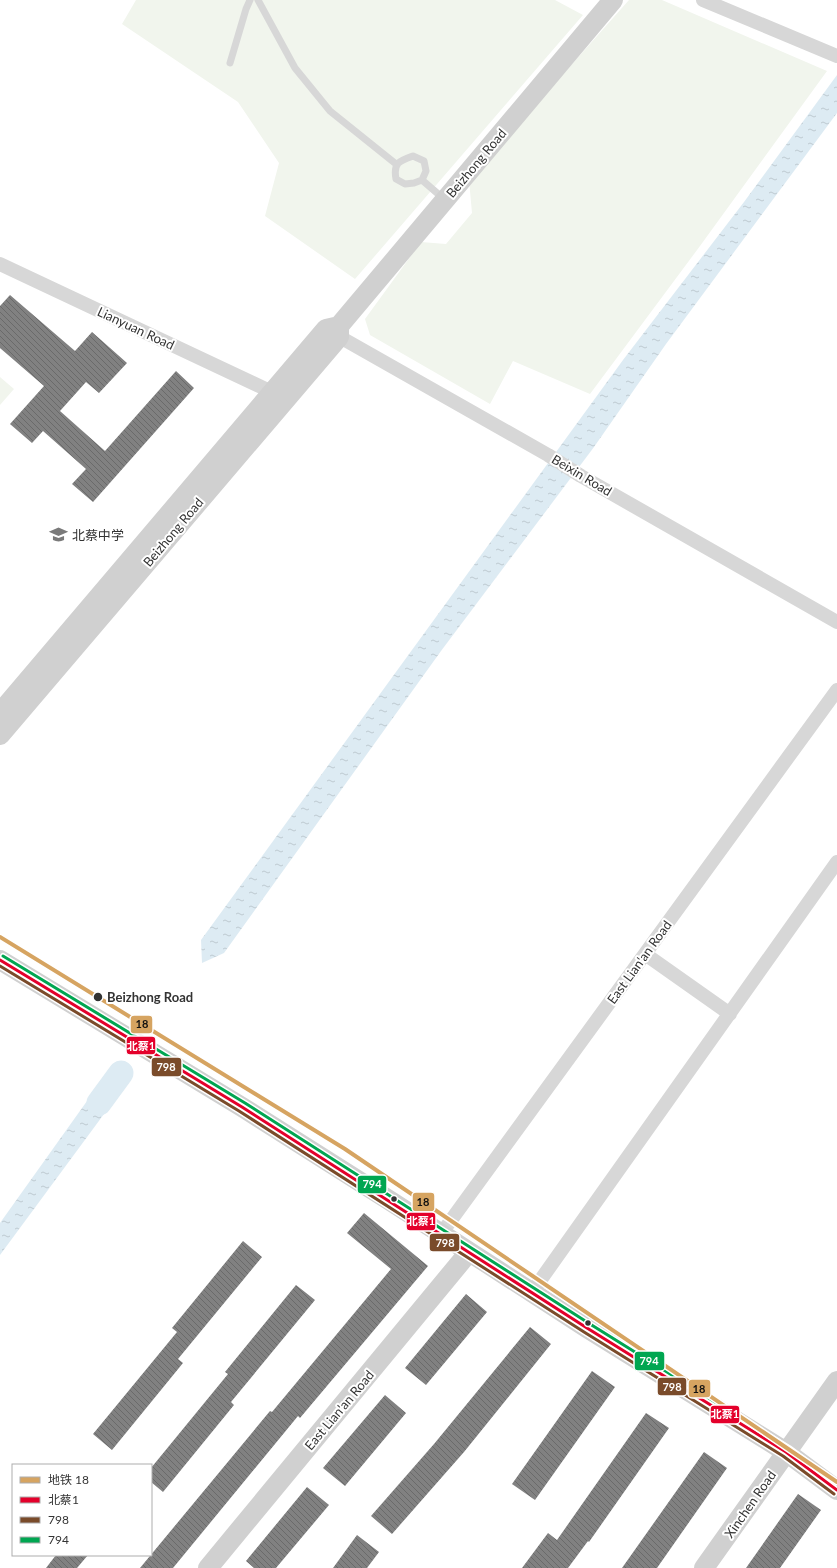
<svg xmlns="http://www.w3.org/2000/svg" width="837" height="1568" font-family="Lato,'Noto Sans SC',sans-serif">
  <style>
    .park { fill: #f1f5ed }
    .water { fill: url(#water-ripples) }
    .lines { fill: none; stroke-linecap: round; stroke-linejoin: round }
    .river { stroke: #ddebf3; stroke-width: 25 }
    .building { fill: url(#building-back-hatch) }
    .lane { stroke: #d7d7d7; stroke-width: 7 }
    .street { stroke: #d7d7d7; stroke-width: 14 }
    .secondary { stroke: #d0d0d0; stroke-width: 20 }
    .bus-1-casing { stroke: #fff; stroke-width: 6 }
    .bus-2-casing { stroke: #fff; stroke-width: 6 }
    .bus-3-casing { stroke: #fff; stroke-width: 6 }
    .bus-1 { stroke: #e4002b; stroke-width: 3 }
    .bus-2 { stroke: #7a4b2a; stroke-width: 3 }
    .bus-3 { stroke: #00a651; stroke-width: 3 }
    .metro-1-casing { stroke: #fff; stroke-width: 7 }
    .metro-1 { stroke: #d6a461; stroke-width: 4 }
    .stop-dot { fill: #333; stroke: #fff; stroke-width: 1.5 }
    .labels { text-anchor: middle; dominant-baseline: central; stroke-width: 4; stroke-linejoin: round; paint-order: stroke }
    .street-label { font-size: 13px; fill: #333; stroke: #fff }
    .poi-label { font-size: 13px; fill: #333; stroke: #fff; text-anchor: start }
    .stop-label { font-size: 13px; font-weight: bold; fill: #333; stroke: #fff; text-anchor: start }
    .line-badge { stroke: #fff; stroke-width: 1.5 }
    .badge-label { font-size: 11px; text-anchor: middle; font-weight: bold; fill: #fff }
    .pale-badge-label { font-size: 11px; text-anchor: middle; font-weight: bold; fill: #111 }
  </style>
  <defs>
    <pattern id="water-ripples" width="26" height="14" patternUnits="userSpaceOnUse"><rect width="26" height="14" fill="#ddebf3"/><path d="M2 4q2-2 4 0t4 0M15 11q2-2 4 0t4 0" fill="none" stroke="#becad1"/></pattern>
    <pattern id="building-back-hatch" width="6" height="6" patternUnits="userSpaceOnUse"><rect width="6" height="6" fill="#818181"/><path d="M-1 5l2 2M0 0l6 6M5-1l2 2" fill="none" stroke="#6a6a6a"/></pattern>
  </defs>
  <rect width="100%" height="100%" fill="#fff"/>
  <!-- park -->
  <path class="park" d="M136,0H555L583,15L355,279L265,216L279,163L238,102L122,24Z
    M629,0H662L827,71L700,246L590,394L513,361L490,404L370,335L365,319L421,242L446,244L472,213L469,180Z
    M0,377L14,389L0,405Z"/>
  <!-- water -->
  <path class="water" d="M837,75V113L666,344L594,447L441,651L224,953L202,963L201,940L623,360L744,202Z
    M120,1075L121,1091L0,1255V1223L102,1080Z"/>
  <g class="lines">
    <!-- river -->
    <path class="river" d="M99,1103L121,1073"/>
  </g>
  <!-- building -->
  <path class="building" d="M10,295L75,351L92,332L127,363L99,393L86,382L60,411L105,451L176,371L194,388L93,502L72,484L86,469L43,431L32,443L10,424L44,386L0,348V306Z
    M364,1213L428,1266L300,1418L298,1416L173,1568H140L270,1411L272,1412L391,1269L347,1233Z
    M243,1241L262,1257L178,1359L183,1363L112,1450L93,1434L177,1332L172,1328Z
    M296,1285L315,1300L231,1402L234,1405L163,1492L151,1482V1468L228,1374L225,1372Z
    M466,1294L487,1312L426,1385L405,1368Z
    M530,1327L551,1344L464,1452L392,1534L371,1516L434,1444Z
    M592,1371L615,1387L535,1500L512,1484Z
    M385,1395L406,1413L345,1486L323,1468Z
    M646,1413L669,1428L589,1542L588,1541L568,1568H522L548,1533L557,1540Z
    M704,1452L727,1468L657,1568H622Z
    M307,1487L329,1505L276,1568H254L246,1561Z
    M798,1494L821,1510L780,1568H746Z
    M357,1535L379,1552L367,1568H333Z
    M56,1555H88L77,1568H46Z"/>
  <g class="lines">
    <!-- lane -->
    <path class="lane" d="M258,0L295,68L330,111L396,164
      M230,63L246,9L250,0
      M413,156L424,161L426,171L422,180L414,183L405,184L396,179C393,163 399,161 413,156Z
      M422,180L444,199"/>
    <!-- street -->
    <path class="street" d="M703,0L837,56
      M0,264L272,392
      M331,332L548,455L581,476L837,622
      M645,954L730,1014
      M441,1234L837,690
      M532,1292L837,862"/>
    <!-- secondary -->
    <path class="secondary" d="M0,713L326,329L339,326L613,0
      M0,735L339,337V326
      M0,960L242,1107L392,1202L587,1328L786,1452L837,1490
      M208,1568L469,1252
      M704,1568L837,1381"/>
    <defs>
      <path id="bus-1" d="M0,960L242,1107L587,1328L786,1452L837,1490"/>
      <path id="bus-2" d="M0,966L239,1111L584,1332L783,1456L834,1494"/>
      <path id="bus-3" d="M3,956L245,1103L590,1324L789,1448L837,1484"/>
    </defs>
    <!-- bus-1 casing -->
    <use href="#bus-1" class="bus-1-casing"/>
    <!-- bus-2 casing -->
    <use href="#bus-2" class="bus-2-casing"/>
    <!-- bus-3 casing -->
    <use href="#bus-3" class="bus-3-casing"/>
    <!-- bus-1 -->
    <use href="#bus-1" class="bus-1"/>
    <!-- bus-2 -->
    <use href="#bus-2" class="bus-2"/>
    <!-- bus-3 -->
    <use href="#bus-3" class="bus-3"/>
    <defs>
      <path id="metro-1" d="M0,937L345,1149L837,1482"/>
    </defs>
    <!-- metro-1 casing -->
    <use href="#metro-1" class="metro-1-casing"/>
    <!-- metro-1 -->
    <use href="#metro-1" class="metro-1"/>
  </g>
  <!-- icons -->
  <defs>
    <symbol id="school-bare" viewBox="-9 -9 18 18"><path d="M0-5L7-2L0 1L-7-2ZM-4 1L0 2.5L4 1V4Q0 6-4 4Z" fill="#7a7a7a" stroke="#fff" stroke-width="2.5" paint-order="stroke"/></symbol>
  </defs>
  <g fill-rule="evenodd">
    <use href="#school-bare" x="46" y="522" width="25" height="25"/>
  </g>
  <!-- markers -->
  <g class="stop-dot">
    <circle cx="98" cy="997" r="5"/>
    <circle cx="394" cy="1199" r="3.5"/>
    <circle cx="588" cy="1323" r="3.5"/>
  </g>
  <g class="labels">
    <!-- street labels -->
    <g class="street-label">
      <text transform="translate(476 163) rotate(-50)">Beizhong Road</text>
      <text transform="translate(136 328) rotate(25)">Lianyuan Road</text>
      <text transform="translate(582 475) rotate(31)">Beixin Road</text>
      <text transform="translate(173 532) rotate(-50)">Beizhong Road</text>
      <text transform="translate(639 962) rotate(-54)">East Lian'an Road</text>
      <text transform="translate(339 1410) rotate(-50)">East Lian'an Road</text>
      <text transform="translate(750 1504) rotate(-55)">Xinchen Road</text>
    </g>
    <!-- poi labels -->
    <g class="poi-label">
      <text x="72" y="535">北蔡中学</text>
    </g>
    <!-- stop labels -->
    <g class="stop-label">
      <text x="107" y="997">Beizhong Road</text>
    </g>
  </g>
  <g class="line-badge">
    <rect x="130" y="1015" width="23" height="19" rx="4" fill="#d6a461"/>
    <rect x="126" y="1036" width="30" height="19" rx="4" fill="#e4002b"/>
    <rect x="151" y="1057" width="31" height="20" rx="4" fill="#7a4b2a"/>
    <rect x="357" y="1175" width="30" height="19" rx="4" fill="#00a651"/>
    <rect x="412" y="1192" width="23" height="20" rx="4" fill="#d6a461"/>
    <rect x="406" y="1212" width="30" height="19" rx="4" fill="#e4002b"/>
    <rect x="429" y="1233" width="31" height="19" rx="4" fill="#7a4b2a"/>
    <rect x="634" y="1351" width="31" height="20" rx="4" fill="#00a651"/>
    <rect x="657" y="1377" width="30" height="19" rx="4" fill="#7a4b2a"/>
    <rect x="688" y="1379" width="23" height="19" rx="4" fill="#d6a461"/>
    <rect x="710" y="1405" width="30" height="19" rx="4" fill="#e4002b"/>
  </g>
  <g class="badge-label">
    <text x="141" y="1050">北蔡1</text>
    <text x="166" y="1071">798</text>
    <text x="372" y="1188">794</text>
    <text x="421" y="1225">北蔡1</text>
    <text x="445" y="1247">798</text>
    <text x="649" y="1365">794</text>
    <text x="672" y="1391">798</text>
    <text x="725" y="1418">北蔡1</text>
  </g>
  <g class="pale-badge-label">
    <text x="142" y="1028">18</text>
    <text x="423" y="1206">18</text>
    <text x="699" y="1393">18</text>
  </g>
  <!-- legend -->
  <rect x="12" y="1464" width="140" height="92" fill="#ffffff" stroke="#adadad"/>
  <rect x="20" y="1477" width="20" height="6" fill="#d6a461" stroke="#adadad"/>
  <text x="48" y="1484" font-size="12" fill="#333333">地铁 18</text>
  <rect x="20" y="1497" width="20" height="6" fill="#e4002b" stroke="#adadad"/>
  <text x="48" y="1504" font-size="12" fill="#333333">北蔡1</text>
  <rect x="20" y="1517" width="20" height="6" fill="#7a4b2a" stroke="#adadad"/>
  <text x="48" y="1524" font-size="12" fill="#333333">798</text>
  <rect x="20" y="1537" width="20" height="6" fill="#00a651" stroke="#adadad"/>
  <text x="48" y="1544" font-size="12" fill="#333333">794</text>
</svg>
